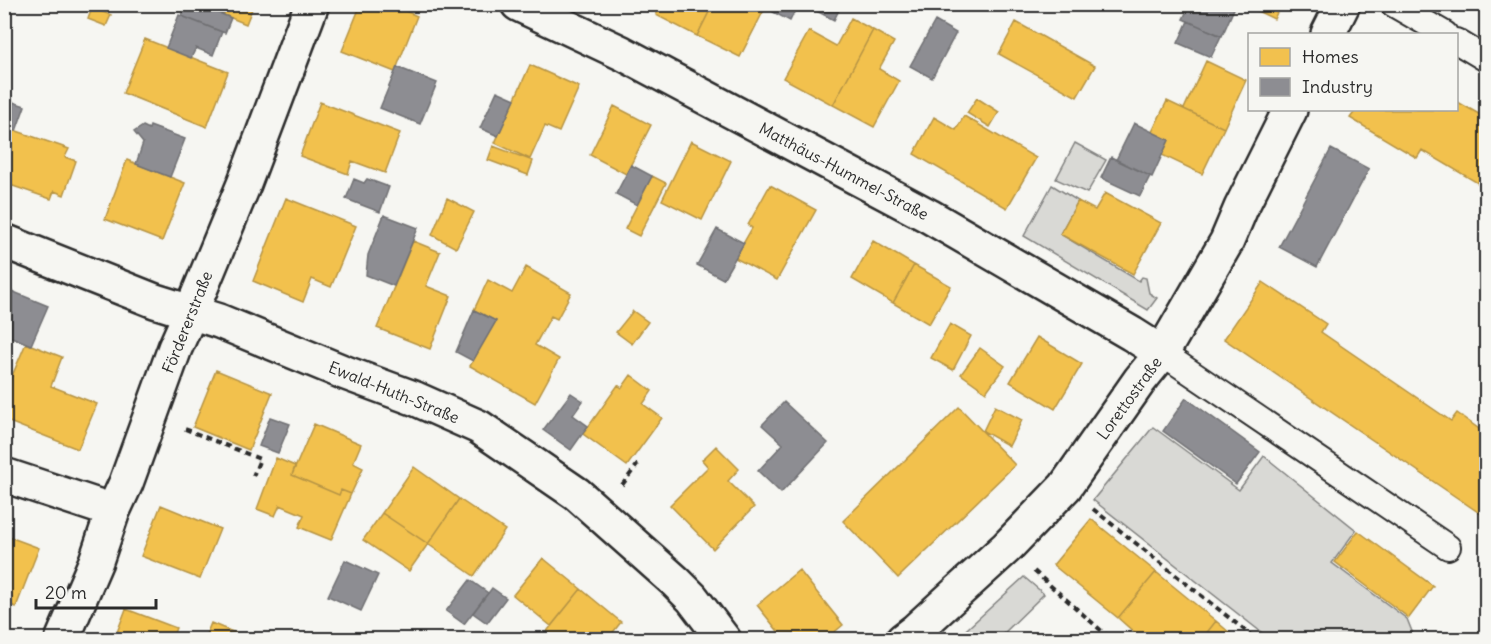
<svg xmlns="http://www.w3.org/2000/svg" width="1491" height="644" font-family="Delius,sans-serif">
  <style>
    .green { fill: #d9d9d5; stroke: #828280; stroke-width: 1.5 }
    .homes { fill: #f2c14e; stroke: #b69444; stroke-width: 1.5 }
    .industry { fill: #8d8d92; stroke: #707073; stroke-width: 1.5 }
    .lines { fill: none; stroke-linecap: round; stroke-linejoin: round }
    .service-casing { stroke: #2b2b2b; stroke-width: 28 }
    .minor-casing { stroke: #2b2b2b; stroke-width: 38 }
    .path { stroke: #2b2b2b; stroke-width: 4; stroke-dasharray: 6 4.5; stroke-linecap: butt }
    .service { stroke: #f6f6f2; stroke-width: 24 }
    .minor { stroke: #f6f6f2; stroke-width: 33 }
    .labels { text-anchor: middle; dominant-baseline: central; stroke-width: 6; stroke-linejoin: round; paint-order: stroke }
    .street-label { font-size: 16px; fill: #2b2b2b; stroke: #f6f6f2 }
  </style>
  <rect width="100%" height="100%" fill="#f6f6f2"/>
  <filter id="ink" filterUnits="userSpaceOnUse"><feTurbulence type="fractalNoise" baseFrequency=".0167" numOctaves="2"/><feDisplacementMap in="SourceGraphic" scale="12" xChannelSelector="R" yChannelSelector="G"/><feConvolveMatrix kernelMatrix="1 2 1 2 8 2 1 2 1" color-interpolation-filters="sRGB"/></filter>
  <g filter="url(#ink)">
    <!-- green -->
    <path class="green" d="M1075,143L1106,160L1087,193L1056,179Z
      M1052,185L1078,201L1060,234L1139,281L1142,277L1146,278L1149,293L1157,298L1148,310L1024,236Z
      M1153,427L1239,490L1264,456L1356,530L1332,563L1407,619L1415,639H1270L1093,500Z
      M1024,577L1044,594L998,639H956Z"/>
    <!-- homes -->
    <path class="homes" d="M197,4H254L246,24Z
      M361,4H389L417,16L395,72L342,51Z
      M662,4H713L697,36L656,15Z
      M713,4H759L765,8L740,57L697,36Z
      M1243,4H1281L1274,19Z
      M92,8L111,15L106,26L88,19Z
      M851,18L873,30L833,105L783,78L809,31L836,46Z
      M1016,22L1095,66L1077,97L999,54Z
      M873,30L894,42L879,69L899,81L874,127L833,105Z
      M145,39L228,72L207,127L123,93Z
      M1206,61L1246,80L1224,128L1184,109Z
      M530,65L579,87L559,132L545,126L530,159L495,143Z
      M977,98L999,112L990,127L967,113Z
      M1167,101L1224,128L1202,174L1162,155L1169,140L1152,132Z
      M1456,101L1486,118V188L1422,150L1417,158L1350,118L1356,110H1456Z
      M320,102L400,133L385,173L352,161L348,174L300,156Z
      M614,106L651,125L626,174L590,155Z
      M964,116L1036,158L1007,208L914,154L934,117L956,130Z
      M11,129L69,149L65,157L76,161L64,195L54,191L51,199L4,183V149Z
      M691,141L731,161L702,220L662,200Z
      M493,146L533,161L528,175L488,160Z
      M127,160L185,183L162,241L105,219Z
      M652,176L666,183L639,236L625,229Z
      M770,185L816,210L777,280L735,258L752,228L748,225Z
      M1105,193L1161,223L1133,274L1060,234L1078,201L1095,210Z
      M286,198L356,226L331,287L312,279L303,302L253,281Z
      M447,198L474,212L456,248L432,235Z
      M413,241L440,252L426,286L451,296L430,349L377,328Z
      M873,241L914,265L893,303L852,279Z
      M914,265L951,286L929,324L893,303Z
      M526,267L571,293L557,319L551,316L535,345L559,359L535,403L470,366L496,321L474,310L488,280L512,293Z
      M1263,282L1326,324L1321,332L1451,421L1457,413L1486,434V507L1481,514L1224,339Z
      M633,311L648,322L632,344L616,332Z
      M950,324L971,336L953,370L931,358Z
      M1037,337L1082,364L1055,409L1010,382Z
      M26,343L62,357L51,386L97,404L78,449L4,420V395Z
      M980,348L1005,366L986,392L961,374Z
      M216,370L272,393L249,450L193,427Z
      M631,375L652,391L643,404L662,418L627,466L583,434L618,385L622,388Z
      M995,406L1022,420L1009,446L983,431Z
      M959,407L1015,465L898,578L843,521Z
      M314,424L361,444L353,463L363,468L351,494L341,490L339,495L292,475Z
      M716,446L739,469L728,481L754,507L713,549L670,505L708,467L702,460Z
      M276,458L295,466L292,475L339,495L341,490L351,494L331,540L299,527L304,515L280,505L275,516L257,509Z
      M414,467L459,499L428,544L382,513Z
      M459,499L505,530L474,576L428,544Z
      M161,505L220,529L200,579L141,556Z
      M382,513L428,544L409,571L363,540Z
      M1091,519L1156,572L1118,618L1053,565Z
      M1358,531L1433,586L1409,618L1335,562Z
      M4,535L39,548L16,607L4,603Z
      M543,558L581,589L551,626L513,595Z
      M799,570L843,625L825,640H785L757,605Z
      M1156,572L1216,621L1201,640H1132L1136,634L1118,618Z
      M581,589L621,622L607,640H540Z
      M126,609L176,628L174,633L184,637L183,640H114Z
      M1216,621L1238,640H1201Z
      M211,623L252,640H204Z"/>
    <!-- industry -->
    <path class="industry" d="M186,4H197L231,18L225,33L182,16Z
      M777,4H798L790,21L773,12Z
      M803,4H842L834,20Z
      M1190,4H1236L1222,36L1183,19Z
      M179,15L222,32L213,55L196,48L191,58L166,48Z
      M935,21L956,33L932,78L910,66Z
      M1188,21L1221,36L1211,57L1178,43Z
      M397,67L437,83L420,124L380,108Z
      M497,91L515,99L498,136L480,128Z
      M4,99L25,106L16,131L5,127L4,129Z
      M1134,123L1169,140L1152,177L1116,160Z
      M143,126L149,129L150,126L185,139L170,177L136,164L143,143L134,132Z
      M1331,149L1369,169L1317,267L1279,247Z
      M1111,157L1150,176L1140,196L1101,178Z
      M631,165L652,176L637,205L616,194Z
      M354,179L364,183L367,179L389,187L380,212L346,199Z
      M384,215L418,228L394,286L366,275L368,255Z
      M717,229L744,243L723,279L697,265Z
      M4,288L48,306L31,345L4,334Z
      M474,310L496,321L473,361L456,352Z
      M571,393L583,401L573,415L588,426L571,450L543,430Z
      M1186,398L1260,452L1236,484L1163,431Z
      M784,402L828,443L781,493L758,471L783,444L762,425Z
      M270,417L290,424L278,453L259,446Z
      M345,560L378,575L361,611L328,596Z
      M470,580L488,593L464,624L446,611Z
      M492,588L506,598L487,623L473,613Z"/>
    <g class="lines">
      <defs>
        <path id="service" d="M1393,4L1445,34
          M1456,41L1486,59
          M1162,353L1448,547"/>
        <path id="minor" d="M518,4L622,53L929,216L1132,334L1162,353
          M1328,34L1343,4
          M4,241L155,301L219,321L343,372L416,399L479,427L577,494L675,581L692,598L724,640
          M4,475L113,511
          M62,640L96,561L113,511L126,483L175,348L191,312L244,184L312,4
          M903,640L916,630L1007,547L1065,487L1140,380L1162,353L1227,241L1241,208L1290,110"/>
      </defs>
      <!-- service casing -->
      <use href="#service" class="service-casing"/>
      <!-- minor casing -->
      <use href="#minor" class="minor-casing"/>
      <!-- path -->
      <path class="path" d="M185,429L260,459L253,476
        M622,485L638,464
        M1093,509L1257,640
        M1034,571L1112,640"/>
      <!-- service -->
      <use href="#service" class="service"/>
      <!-- minor -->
      <use href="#minor" class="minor"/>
    </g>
  </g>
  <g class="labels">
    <!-- street labels -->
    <g class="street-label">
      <text transform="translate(844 171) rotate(28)">Matthäus-Hummel-Straße</text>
      <text transform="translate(187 322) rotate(-68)">Fördererstraße</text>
      <text transform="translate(394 392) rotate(22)">Ewald-Huth-Straße</text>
      <text transform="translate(1129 398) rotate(-54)">Lorettostraße</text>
    </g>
  </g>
  <!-- margin -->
  <rect width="1491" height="644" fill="none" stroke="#f6f6f2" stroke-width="24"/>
  <rect x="12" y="12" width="1467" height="620" fill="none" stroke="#2b2b2b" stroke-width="2" filter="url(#ink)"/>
  <!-- legend -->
  <rect x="1248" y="33" width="210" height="78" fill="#f6f6f2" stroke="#a5a5a2" stroke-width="1.5"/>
  <rect x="1260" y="48" width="30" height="18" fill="#f2c14e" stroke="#a5a5a2" stroke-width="1.5"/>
  <text x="1302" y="63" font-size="18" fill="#2b2b2b">Homes</text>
  <rect x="1260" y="78" width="30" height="18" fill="#8d8d92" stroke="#a5a5a2" stroke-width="1.5"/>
  <text x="1302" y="93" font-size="18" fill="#2b2b2b">Industry</text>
  <!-- scale -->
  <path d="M36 599v9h120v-9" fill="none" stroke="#2b2b2b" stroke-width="3"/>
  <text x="45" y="599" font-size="18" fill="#2b2b2b" stroke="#f6f6f2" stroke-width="4.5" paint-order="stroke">20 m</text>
</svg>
